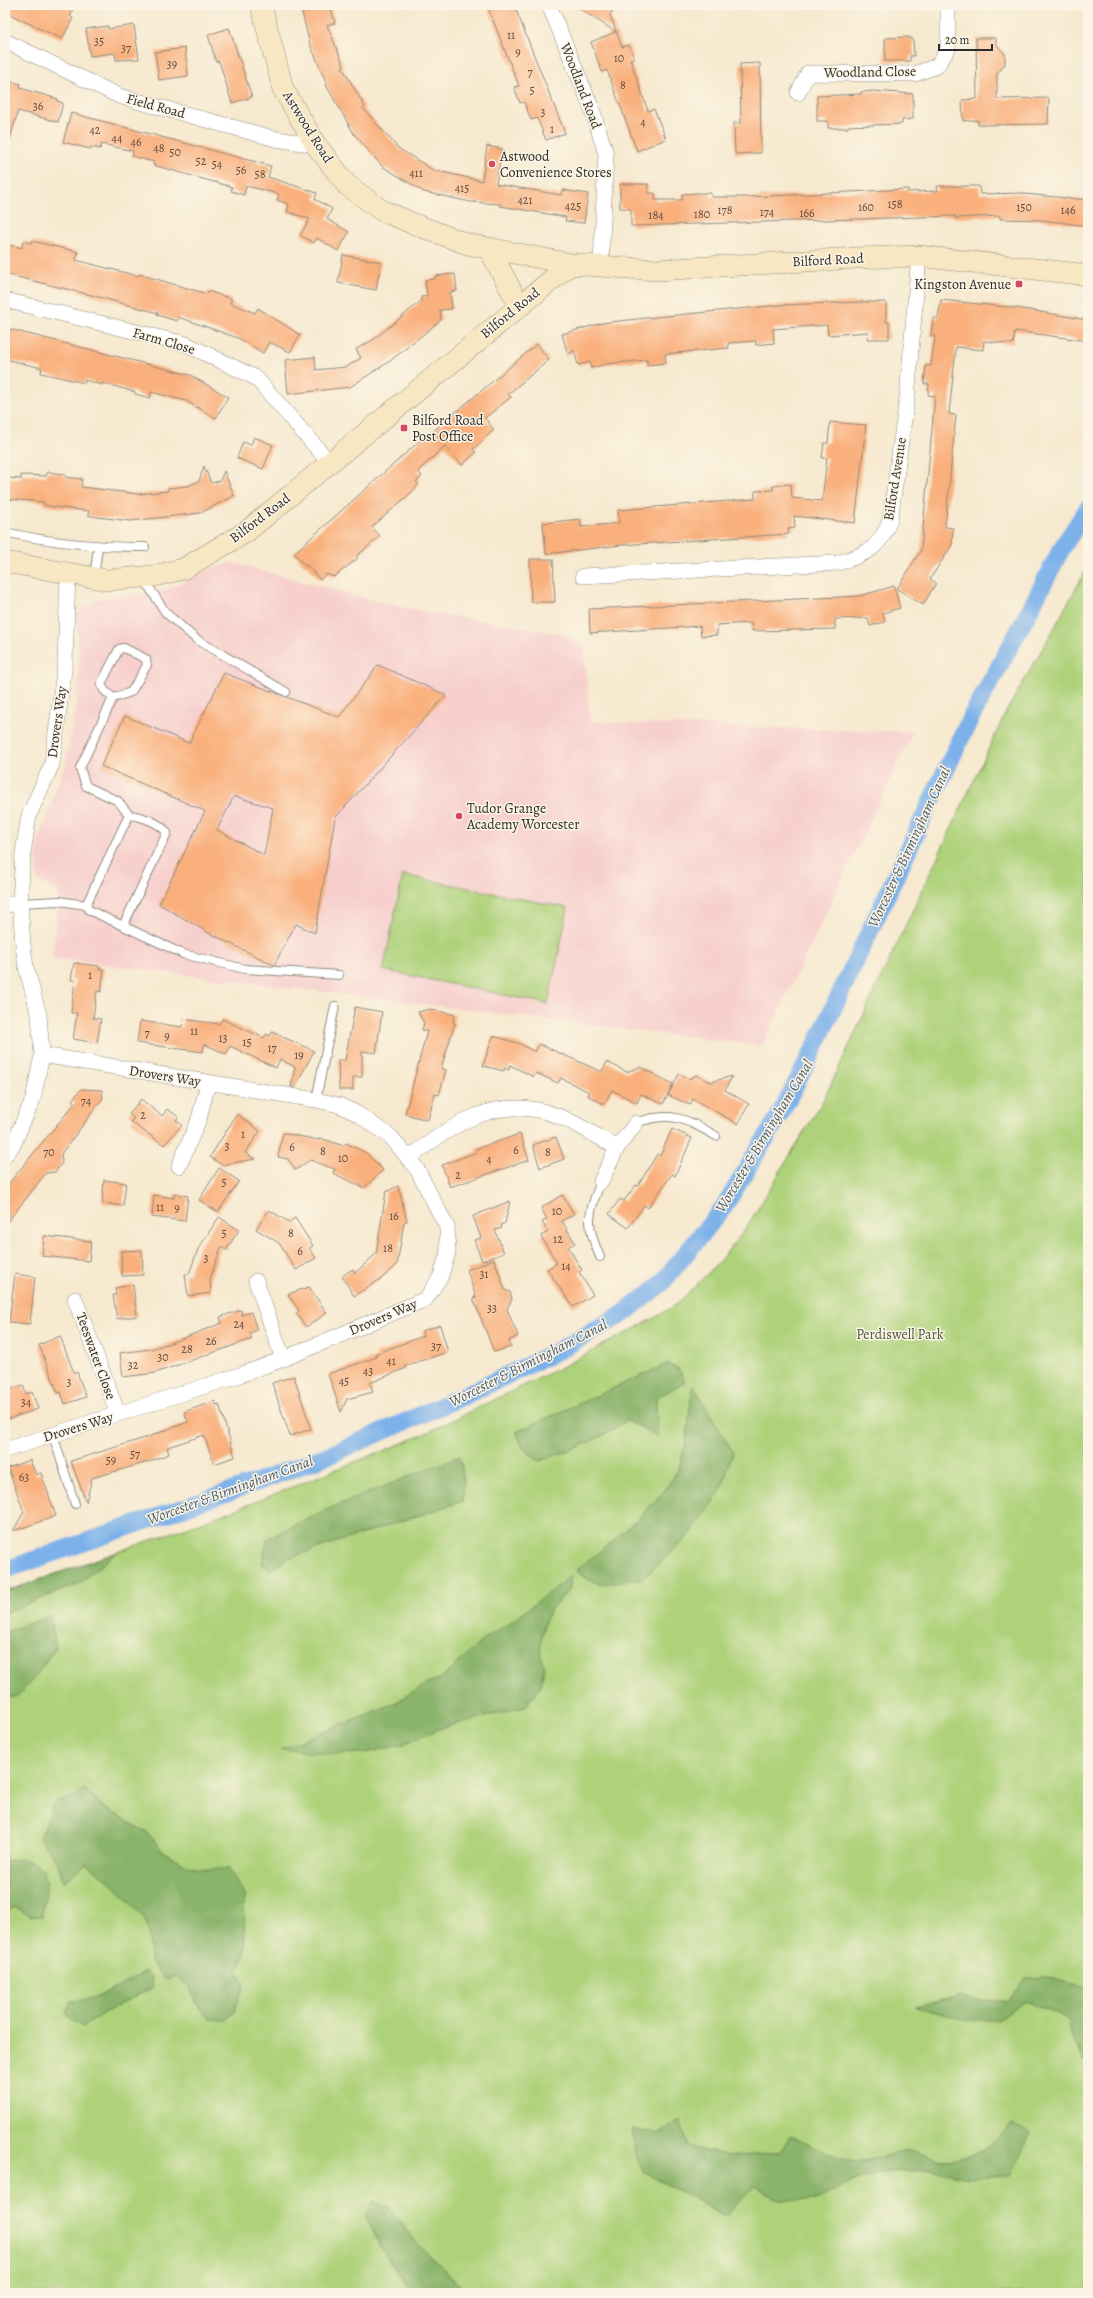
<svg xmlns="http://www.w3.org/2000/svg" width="1093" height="2298" font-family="Alegreya,serif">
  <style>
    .built { fill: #f7d0ce }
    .green { fill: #aed27a; stroke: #6c7e52 }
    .forest { fill: #8ab46a; stroke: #5a704a }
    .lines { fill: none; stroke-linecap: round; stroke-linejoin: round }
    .canal { stroke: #7cb1ea; stroke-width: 18 }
    .building { fill: #f9b07d; fill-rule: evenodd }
    .lane-casing { stroke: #908a7d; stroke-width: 10 }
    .street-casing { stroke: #908a7d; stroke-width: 16 }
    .secondary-casing { stroke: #908a7d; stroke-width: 22 }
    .lane { stroke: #fff; stroke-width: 8 }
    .street { stroke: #fff; stroke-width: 15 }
    .secondary { stroke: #f7e8c3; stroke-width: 21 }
    .poi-dot { fill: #d1495b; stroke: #fcf5e5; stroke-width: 1.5 }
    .labels { text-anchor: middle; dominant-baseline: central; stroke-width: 3; stroke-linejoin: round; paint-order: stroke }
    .number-label { font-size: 12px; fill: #5e4c40 }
    .street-label { font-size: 14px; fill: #2b2b2b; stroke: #fcf5e5 }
    .poi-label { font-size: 14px; fill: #2b2b2b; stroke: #fcf5e5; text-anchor: start }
    .park-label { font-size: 14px; fill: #4c553f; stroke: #fcf5e5 }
    .water-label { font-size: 15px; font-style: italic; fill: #475a6e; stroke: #fcf5e5 }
  </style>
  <rect width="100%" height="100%" fill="#fcf5e5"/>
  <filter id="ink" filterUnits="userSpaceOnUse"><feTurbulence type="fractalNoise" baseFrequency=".025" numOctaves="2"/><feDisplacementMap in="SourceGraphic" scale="8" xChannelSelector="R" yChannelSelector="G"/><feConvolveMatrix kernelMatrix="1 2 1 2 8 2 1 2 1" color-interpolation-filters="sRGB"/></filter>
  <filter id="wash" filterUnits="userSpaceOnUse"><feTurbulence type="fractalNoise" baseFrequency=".012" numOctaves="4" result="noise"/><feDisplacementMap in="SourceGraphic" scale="16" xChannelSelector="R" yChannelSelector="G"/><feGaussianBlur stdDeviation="0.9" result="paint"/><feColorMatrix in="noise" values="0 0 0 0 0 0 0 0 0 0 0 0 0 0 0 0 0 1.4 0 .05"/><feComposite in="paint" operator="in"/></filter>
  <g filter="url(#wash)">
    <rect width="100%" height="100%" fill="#f6e9cf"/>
    <!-- built -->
    <path class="built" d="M232,563L399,607L563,634L584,647L590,722L913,732L762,1046L52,958L59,891L37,880V842L65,766L77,701L79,650L76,615L98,599L166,590L218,566Z"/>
    <!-- green -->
    <path class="green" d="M1088,566V2293H5V1592L232,1511L420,1436L562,1367L658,1316L677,1304L717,1264L745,1230L824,1099L1006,712L1056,625Z
      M403,875L568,908L548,1004L383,970Z"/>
    <!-- forest -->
    <path class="forest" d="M667,1364L679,1369L685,1382L656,1398L657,1436L627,1420C600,1440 570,1451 539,1461L523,1448L516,1432Z
      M693,1385L733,1452L721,1490L689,1536L642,1579L599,1584L585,1578L576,1570C606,1547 668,1499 680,1464C689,1439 689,1411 693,1385Z
      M460,1456L464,1482L463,1501L288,1558L271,1570L262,1564L267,1539L316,1514Z
      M117,1552L80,1583L5,1613V1592Z
      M572,1575L569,1590L551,1609L544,1624L540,1647L544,1668L540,1688L524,1707L444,1727L403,1744L366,1753L329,1754L281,1749L397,1702L419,1688L444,1676L486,1637L509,1623Z
      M50,1616L56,1647L35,1677L17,1696L5,1699V1632Z
      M84,1789L105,1808L149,1834L164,1853L189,1866L203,1869H229L244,1895L245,1953L238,1972L244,1985L234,2013L225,2020L209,2019L195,2002L190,1987L176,1977L166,1980L150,1962L149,1931L144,1918L115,1886L87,1863L63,1882L58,1863L40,1839L55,1801L75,1797Z
      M17,1859C56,1864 47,1886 42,1916H31L15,1907L5,1911V1861Z
      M145,1971L151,1977L152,1988L106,2012L83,2027L72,2021L66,2013L71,2001C97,2001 123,1985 145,1971Z
      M1047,1977L1088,1989V2056L1085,2062L1072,2038L1069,2021L1057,2013L1025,2001L998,2020H968L915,2007L959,1996L974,2000L1007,2001L1026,1978Z
      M680,2121L688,2146C722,2156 745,2158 780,2152L790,2136C808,2144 845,2163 864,2161C876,2159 903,2150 912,2151C920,2152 927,2157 935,2159C964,2164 995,2146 1011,2124L1030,2133L1011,2176L968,2178L931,2170L887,2172L852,2181L819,2199L780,2200L755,2186L725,2216L644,2172L635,2153L631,2129L658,2134Z
      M373,2201L388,2206L422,2249L469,2293H411L384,2253L366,2216Z"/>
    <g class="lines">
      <!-- canal -->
      <path class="canal" d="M5,1570L260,1481L334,1453L466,1395L556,1352L623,1314L661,1284L724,1207L779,1116L813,1051L969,721L1024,621L1063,546L1088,508"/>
    </g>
    <g id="blocks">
      <!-- building -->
      <path class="building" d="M5,5H75L70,16L73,18L62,39L5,12Z
        M300,5H330L335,23L327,25L344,66L342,67L365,107L363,108L398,148L433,170L482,181L487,146L502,149L496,184L561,195L562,190L588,194L584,223L565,221L566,217L500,206V204L471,202L424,192L382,166L354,134L326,85L327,84L310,44Z
        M487,5H514L565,133L546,140L537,118L531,120L524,102L520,103L514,87L519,86Z
        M574,5H606L613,10L610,15L622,47L629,45L634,58L630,59L648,111L654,109L666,139L637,151L607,70L602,72L591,42L616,32Z
        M134,25L139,59L116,60L115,53L90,56L86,29L108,26V29Z
        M229,28L252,97L232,103L219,61L216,62L208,35Z
        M910,37V39H913L914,56H910V61H885V38Z
        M976,38H996V44L1005,54V64L997,74V99L1049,98L1048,124L978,125V120L963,121L962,100L977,99Z
        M185,48L188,76L159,80L155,52Z
        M760,63L761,153L735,154L734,123H741L740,64Z
        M5,80L21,84L20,88L58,99L57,101L63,103L58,122L18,111L9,143L5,142Z
        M874,91L913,94V119L902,120V124L848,126V128H828V121H817V96L861,94V92Z
        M71,113L271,166L268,177L317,193L315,199L332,209L327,219L349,232L338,251L317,238L314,243L300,235L310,219L287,212L289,204L277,200L279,194L246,186L244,195L231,191L232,187L153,165L154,162L132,156L133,151L102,144L100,149L91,147L90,149L63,142Z
        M620,184H648V193H655V200H682V194L696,193H711V197H751L908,189V192L938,191L937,186H979L980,194L1024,193V194L1088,200V226L1042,220L1000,219V216L955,218V216L631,226V209L620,208Z
        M23,241L31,243L32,241L78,252L76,260L95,265L138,276L139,274L207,294L208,291L232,299L230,303L255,313L258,308L300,335L290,352L269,342L263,353L238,338L178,317L177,321L157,315L158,313L99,297L5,274V261L9,245L22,248Z
        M343,255L381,262L376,290L338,283Z
        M455,274L457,291L450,292L452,309L440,310L441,320L390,361L350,387L288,394L285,360L315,357L316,370L346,367L361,358L356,349L373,340L421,301V297L427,296L425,280L435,279V276Z
        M941,300L1017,308L1088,320V341L1015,331L1013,344L984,341L983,350L956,347L949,414L956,415L945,527L953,528L952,545L930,579L936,583L923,605L897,589L921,550L935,396L928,395L929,384H924L926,365L931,366L935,336H931L933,318H938Z
        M860,302H886V322H889V339H867L868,332L828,335L827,325L773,329L774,343L756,345V341L728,343L729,348L665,354L666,363L647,365V360L607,364L591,368L590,362L578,365L574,350L568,355L562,334L602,323L646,318L780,305Z
        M5,328L190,375L228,397L216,418L186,401L151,392L150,398L135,394V392L103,383L102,385L85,380V383L41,373L42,368L5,359Z
        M537,344L549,360L508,394L511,397L485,418L494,430L473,449L476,452L462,465L445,446L418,471L422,476L416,482L419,484L411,493L372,527L380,536L357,556V559L334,577L326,574L320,580L307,565L305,566L294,553L424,437L425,438Z
        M830,422L866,425L855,523L794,516L795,528L788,529L789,534L621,545L546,554L543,523L580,519L581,527L619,523L618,510L755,499V491L773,490V486L791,484L792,498L822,501L827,458H822L824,443H828Z
        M254,437L273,445L263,469L237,458L243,442L251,445Z
        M204,466L211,483L220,481L224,471L234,496L200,513L131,521L97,517L88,515L89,511L54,507L44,505V502L5,499L6,478L21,479V475L46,476L47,472L65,474V477L82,479L81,487L138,494L168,491V488L188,486L199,481Z
        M530,559H553L555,602H531Z
        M894,586L900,608L883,613L885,622L870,626L868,618L835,619V629L752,631L751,623L717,625V635L701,636L700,626L590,633L589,609L860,596Z
        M378,665L446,695L335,818L315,933L296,924L274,965L207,932L159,904L205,811L101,766L125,716L189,743L224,673L339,717ZM234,796L273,808L264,855L217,830Z
        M74,963L99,966V969H104L101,992L97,991L93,1018L101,1019L97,1043L73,1039L77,1013H71L75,980H71Z
        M355,1007L382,1012L376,1053L362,1051V1077H353V1090H339L338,1060H345Z
        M430,1009L455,1015L453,1022L455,1023L441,1069L446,1070L439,1095L435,1094L428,1120L405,1114L427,1031L422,1030L424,1023L418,1012Z
        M183,1019L219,1024L222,1019L264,1038L266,1034L270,1036L272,1032L314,1051L295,1087H291L295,1067L280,1059L276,1068L230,1046L226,1054L204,1044L203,1052L137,1043L140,1021L182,1027Z
        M493,1036L518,1043L535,1052L539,1044L600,1071H602L607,1062L627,1072L640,1067L673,1084L663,1104L641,1094L637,1103L612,1090L604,1104L588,1096L589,1092L561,1078L558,1083L536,1073L534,1077L510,1065L509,1070L504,1068V1071L483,1066Z
        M679,1074L689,1079L696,1075L711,1082L732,1076L725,1090L749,1104L738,1124L693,1099L690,1105L668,1095Z
        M81,1089L102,1090L103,1098L61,1154L62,1163L55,1172L46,1173L5,1225V1188L75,1103L72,1100Z
        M141,1099L162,1116L167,1109L179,1117L176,1120L182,1125L164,1145L131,1122L134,1118L129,1114Z
        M237,1114L260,1131L245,1153L255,1159L222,1165L210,1157Z
        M672,1129L692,1138L675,1176L672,1174L648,1208L644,1205L628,1228L609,1214L620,1199L624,1201L636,1185L638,1186L657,1154L660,1156Z
        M283,1133L319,1140L320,1138L344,1146L346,1143L366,1153L383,1170L364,1188L333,1173L335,1169L310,1160L296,1170L288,1159L278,1157Z
        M520,1134L529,1160L450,1187L442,1165L477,1152L476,1149Z
        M556,1137L564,1159L540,1168L533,1145Z
        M219,1168L239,1181L218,1212L199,1200Z
        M104,1180L126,1183L123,1206L102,1203Z
        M398,1186L407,1221L404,1222L397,1265L381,1279L354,1296L342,1276L353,1269L355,1273L376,1254L386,1192Z
        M174,1194L188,1196L185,1221L152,1217L154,1195L174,1198Z
        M562,1195L574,1214L562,1221L575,1243L568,1247L582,1270L579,1272L593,1295L573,1307L547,1269L557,1263L541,1236L548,1232L542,1222L547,1219L541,1208Z
        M510,1201L505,1223L501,1225L502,1228L495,1230L504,1253L482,1261L474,1240L481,1238L473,1216Z
        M269,1210L289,1222L295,1218L313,1246L309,1248L316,1258L296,1270L279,1243L256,1229Z
        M219,1217L239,1230L226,1250L221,1247L210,1279L211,1293L188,1296L185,1274H189L198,1249Z
        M44,1236L91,1241L89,1261L42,1256Z
        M142,1250L143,1275L122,1276L121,1251Z
        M494,1259L505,1290L510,1292L512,1299L507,1309L518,1336L509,1341L511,1347L494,1352L473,1298L476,1297L467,1270Z
        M15,1274L35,1277L30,1324L9,1322Z
        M133,1285L137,1316L117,1319L113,1295H116L115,1288Z
        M309,1287L327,1313L306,1327L296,1313L299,1311L288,1294Z
        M241,1310L242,1315L251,1312L257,1330L250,1333L252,1339L155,1373L123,1377L120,1353L151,1349L173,1342L222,1323L220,1317Z
        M440,1325L448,1352L405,1366L406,1368L370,1383L373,1392L347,1399L341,1412L328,1374L377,1357L375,1354L423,1336L422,1331Z
        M60,1336L74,1373L77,1372L86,1397L65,1404L61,1392L58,1393L39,1345Z
        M294,1376L311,1429L290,1436L272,1383Z
        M23,1385L26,1394L32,1392L38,1409L5,1420V1391Z
        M215,1401L216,1405L219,1404L235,1457L214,1464L204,1435L171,1446L167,1448L169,1454L151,1461L92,1478L86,1502L71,1461L145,1438L188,1422L184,1412Z
        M30,1460L36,1475L41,1473L56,1516L13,1531L24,1512L8,1468Z"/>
    </g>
  </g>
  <g filter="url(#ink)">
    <use href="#blocks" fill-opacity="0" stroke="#908a7d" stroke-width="1"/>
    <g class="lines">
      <defs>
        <path id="lane" d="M5,532C52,543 97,547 145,547
          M94,578L98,547
          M143,578L166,613L196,639L286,692
          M124,648L146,659L147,665L131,692L113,698L104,690L101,684L119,649Z
          M113,698L80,768L86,786L118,801L129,815C141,816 161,823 167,833L123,926
          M20,903L59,901L86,905
          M86,905L89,910L183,954L245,969L339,975
          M86,905L129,815
          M316,1100L335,1006
          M636,1123C670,1110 686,1119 716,1136
          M600,1257C585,1223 588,1215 601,1181
          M53,1435L75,1504"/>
        <path id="street" d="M549,5L592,109L606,154L601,265
          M5,41L119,96L276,139L316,145
          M798,93L808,73L915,74L937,66L948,49V5
          M5,300L186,344L256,378L330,463
          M583,576L838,563C866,554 880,549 890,520L907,398L919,256
          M5,905L20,903
          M5,1155L13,1145L33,1099L42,1055L39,1015L26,967L23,945L20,903L23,853L29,815L52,764L65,663L68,574
          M408,1159C454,1123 498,1093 558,1116C579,1124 598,1137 617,1148
          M179,1166L199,1119L208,1083
          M601,1181L617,1148L636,1123
          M256,1281L283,1359
          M75,1299L118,1414
          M5,1450L240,1375L283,1359L426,1299L441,1276L448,1252L447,1227L417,1169L391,1137L358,1114L339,1105L316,1100L42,1055"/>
        <path id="secondary" d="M261,5L283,89L316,145L347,185L381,210L414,224L467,244L571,264L657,270L856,258L919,256L1088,275
          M489,249L519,305
          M5,562L107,580L154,576L183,569L246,532L571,264"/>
      </defs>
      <!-- lane casing -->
      <use href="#lane" class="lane-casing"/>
      <!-- street casing -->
      <use href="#street" class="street-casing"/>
      <!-- secondary casing -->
      <use href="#secondary" class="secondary-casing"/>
      <!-- lane -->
      <use href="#lane" class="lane"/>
      <!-- street -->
      <use href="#street" class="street"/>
      <!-- secondary -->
      <use href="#secondary" class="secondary"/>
    </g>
  </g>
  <!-- markers -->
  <g class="poi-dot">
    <circle cx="492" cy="164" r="4"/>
    <rect x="1015" y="280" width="8" height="8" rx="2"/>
    <rect x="400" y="424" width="8" height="8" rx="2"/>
    <circle cx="459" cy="816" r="4"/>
  </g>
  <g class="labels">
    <!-- number labels -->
    <g class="number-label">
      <text x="511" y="35">11</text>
      <text x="99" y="41">35</text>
      <text x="126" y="48">37</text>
      <text x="518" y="52">9</text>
      <text x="619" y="58">10</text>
      <text x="172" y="64">39</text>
      <text x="530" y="72">7</text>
      <text x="623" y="85">8</text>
      <text x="532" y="90">5</text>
      <text x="38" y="106">36</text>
      <text x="543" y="112">3</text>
      <text x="643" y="122">4</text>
      <text x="552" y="129">1</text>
      <text x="95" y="130">42</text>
      <text x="117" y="138">44</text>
      <text x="136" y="142">46</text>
      <text x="159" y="148">48</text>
      <text x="175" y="152">50</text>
      <text x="201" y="161">52</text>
      <text x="217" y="164">54</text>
      <text x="241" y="170">56</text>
      <text x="416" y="173">411</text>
      <text x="260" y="174">58</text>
      <text x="462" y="188">415</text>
      <text x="525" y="200">421</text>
      <text x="895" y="204">158</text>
      <text x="573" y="206">425</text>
      <text x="866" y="207">160</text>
      <text x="1024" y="207">150</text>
      <text x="725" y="210">178</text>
      <text x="1068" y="210">146</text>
      <text x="767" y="212">174</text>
      <text x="807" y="213">166</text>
      <text x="702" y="214">180</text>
      <text x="656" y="215">184</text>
      <text x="90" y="975">1</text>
      <text x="194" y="1031">11</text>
      <text x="147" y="1033">7</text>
      <text x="167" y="1036">9</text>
      <text x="223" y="1038">13</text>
      <text x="247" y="1042">15</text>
      <text x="272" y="1048">17</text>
      <text x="299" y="1055">19</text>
      <text x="86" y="1101">74</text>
      <text x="143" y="1115">2</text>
      <text x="243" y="1134">1</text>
      <text x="227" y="1146">3</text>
      <text x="292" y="1147">6</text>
      <text x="516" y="1150">6</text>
      <text x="323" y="1151">8</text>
      <text x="49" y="1152">70</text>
      <text x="548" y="1152">8</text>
      <text x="343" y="1158">10</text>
      <text x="489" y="1159">4</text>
      <text x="458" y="1175">2</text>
      <text x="224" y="1182">5</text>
      <text x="160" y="1207">11</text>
      <text x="177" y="1208">9</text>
      <text x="557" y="1211">10</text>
      <text x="394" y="1216">16</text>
      <text x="224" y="1233">5</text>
      <text x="291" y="1233">8</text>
      <text x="558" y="1239">12</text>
      <text x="388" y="1248">18</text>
      <text x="300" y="1251">6</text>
      <text x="206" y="1258">3</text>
      <text x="566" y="1266">14</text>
      <text x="484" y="1274">31</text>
      <text x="492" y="1308">33</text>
      <text x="239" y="1324">24</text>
      <text x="211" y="1341">26</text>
      <text x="436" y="1346">37</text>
      <text x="187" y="1349">28</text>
      <text x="163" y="1357">30</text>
      <text x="391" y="1361">41</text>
      <text x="133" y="1365">32</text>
      <text x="368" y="1371">43</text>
      <text x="344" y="1381">45</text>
      <text x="69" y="1382">3</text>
      <text x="26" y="1402">34</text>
      <text x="135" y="1454">57</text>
      <text x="111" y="1460">59</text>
      <text x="24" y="1477">63</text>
    </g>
    <!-- street labels -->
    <g class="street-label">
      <text transform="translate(870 72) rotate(-1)">Woodland Close</text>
      <text transform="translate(581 86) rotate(69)">Woodland Road</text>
      <text transform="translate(156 106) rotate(15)">Field Road</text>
      <text transform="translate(308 127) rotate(58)">Astwood Road</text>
      <text transform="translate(828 260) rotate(-3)">Bilford Road</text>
      <text transform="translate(510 313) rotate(-39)">Bilford Road</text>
      <text transform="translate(164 341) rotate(16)">Farm Close</text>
      <text transform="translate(895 479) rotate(-81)">Bilford Avenue</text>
      <text transform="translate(260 518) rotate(-37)">Bilford Road</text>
      <text transform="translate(57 722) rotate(-82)">Drovers Way</text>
      <text transform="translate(165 1076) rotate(9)">Drovers Way</text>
      <text transform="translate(383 1317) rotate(-23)">Drovers Way</text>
      <text transform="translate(96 1356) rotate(70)">Teeswater Close</text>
      <text transform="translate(78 1427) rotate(-17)">Drovers Way</text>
    </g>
    <!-- poi labels -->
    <g class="poi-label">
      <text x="500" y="156">Astwood<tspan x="500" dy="16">Convenience Stores</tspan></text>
      <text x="1011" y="284" text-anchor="end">Kingston Avenue</text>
      <text x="412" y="420">Bilford Road<tspan x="412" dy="16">Post Office</tspan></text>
      <text x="467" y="808">Tudor Grange<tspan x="467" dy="16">Academy Worcester</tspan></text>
    </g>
    <!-- park labels -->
    <g class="park-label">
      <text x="900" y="1334">Perdiswell Park</text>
    </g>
    <!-- water labels -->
    <g class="water-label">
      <text transform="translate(909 847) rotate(-65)">Worcester &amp; Birmingham Canal</text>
      <text transform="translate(764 1136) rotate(-59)">Worcester &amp; Birmingham Canal</text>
      <text transform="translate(528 1363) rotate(-27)">Worcester &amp; Birmingham Canal</text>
      <text transform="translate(230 1490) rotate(-20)">Worcester &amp; Birmingham Canal</text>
    </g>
  </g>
  <!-- margin -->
  <rect width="1093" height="2298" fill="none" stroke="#fcf5e5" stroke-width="20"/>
  <!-- scale -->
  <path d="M939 44v6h53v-6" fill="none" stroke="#2b2b2b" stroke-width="2"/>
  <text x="945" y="44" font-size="12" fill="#2b2b2b" stroke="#fcf5e5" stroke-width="3" paint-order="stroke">20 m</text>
</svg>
